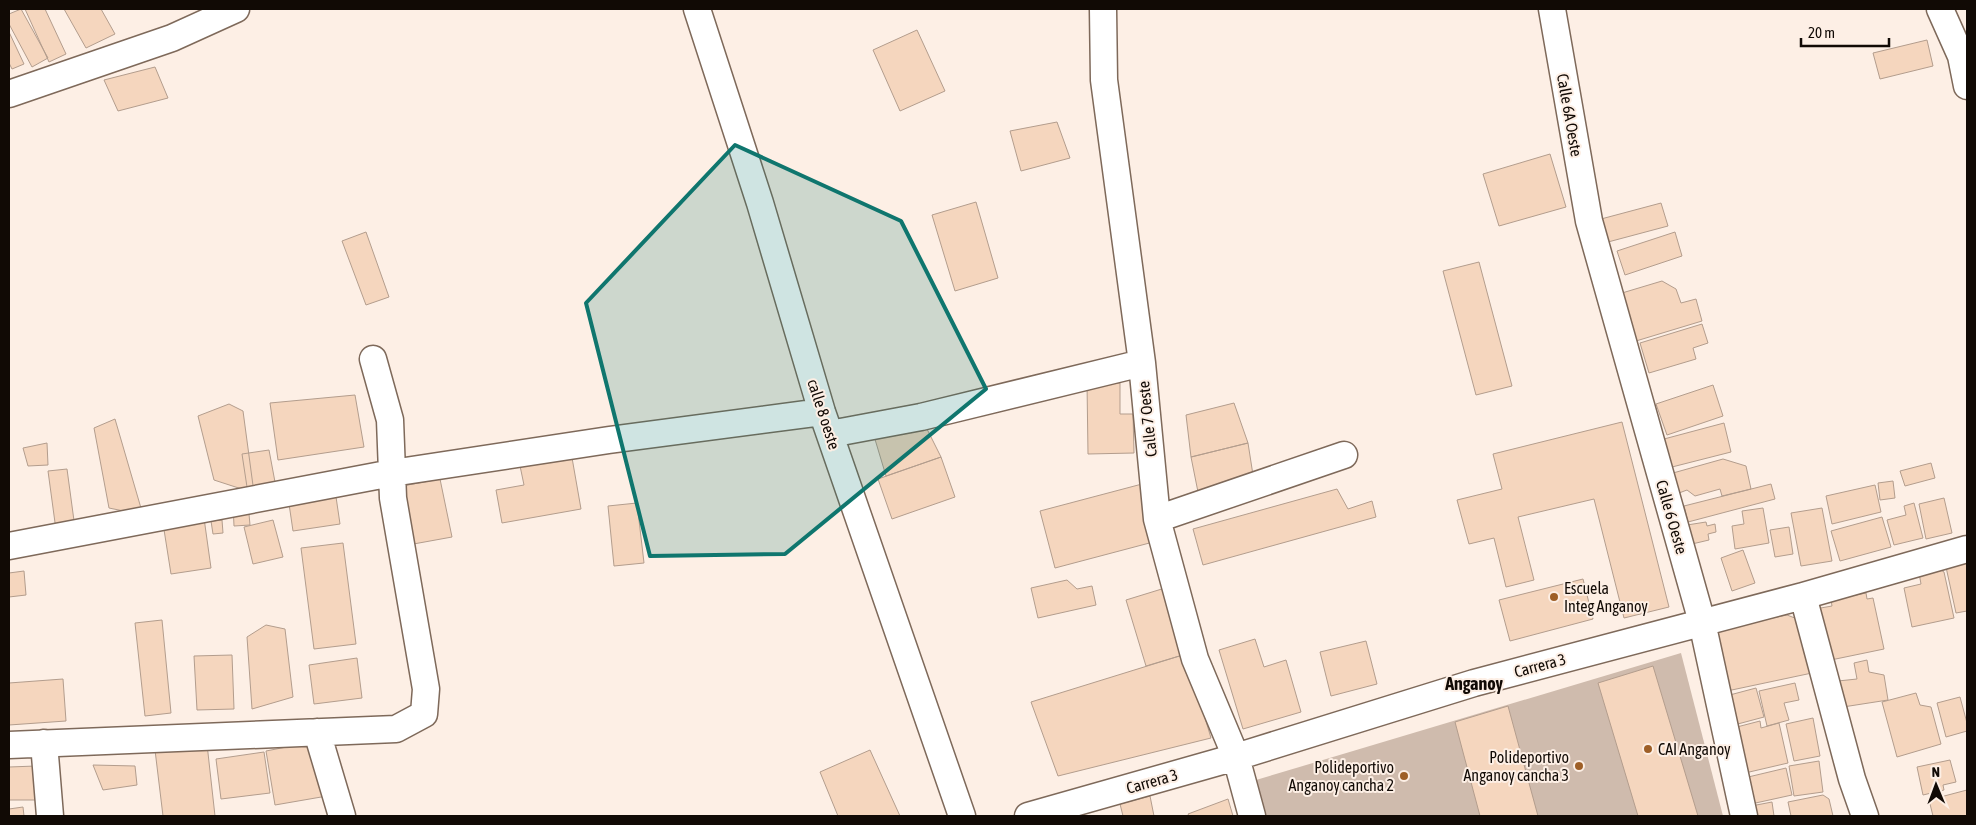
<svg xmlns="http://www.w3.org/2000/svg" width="1976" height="825" font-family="'Asap Condensed',sans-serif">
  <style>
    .green { fill: #cfbbad }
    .building { fill: #f5d6be; stroke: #b39d8d }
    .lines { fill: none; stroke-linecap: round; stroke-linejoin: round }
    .street-casing { stroke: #7e695a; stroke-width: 29 }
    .street { stroke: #fff; stroke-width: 26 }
    .marked { fill: #0f766e; fill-opacity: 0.2; stroke: #0f766e; stroke-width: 4; stroke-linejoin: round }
    .poi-dot { fill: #9e5f27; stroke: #fdefe5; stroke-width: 2 }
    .labels { text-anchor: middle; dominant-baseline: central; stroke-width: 4; stroke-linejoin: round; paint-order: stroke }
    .street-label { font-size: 16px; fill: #110a05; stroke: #fdefe5 }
    .poi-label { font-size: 16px; fill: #110a05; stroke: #fdefe5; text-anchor: start }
    .neighbourhood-label { font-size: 18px; font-weight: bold; fill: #110a05; stroke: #fdefe5 }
  </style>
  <rect width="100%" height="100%" fill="#fdefe5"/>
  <!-- green -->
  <path class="green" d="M1681,653L1723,816H1266L1256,780Z"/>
  <!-- building -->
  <path class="building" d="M21,9L48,58L32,67L9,24V14Z
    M25,9H45L66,54L49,62Z
    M64,9H101L115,34L86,48Z
    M917,30L945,91L900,111L873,50Z
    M9,32L24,64L12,69L9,63Z
    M1927,40L1933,66L1880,79L1873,53Z
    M155,67L168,98L118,111L104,80Z
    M1057,122L1070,158L1021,171L1010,131Z
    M1550,154L1566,207L1499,226L1483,174Z
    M976,202L998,278L955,291L932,215Z
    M1661,203L1668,226L1608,242L1601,219Z
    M366,232L389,297L366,305L342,241Z
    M1675,232L1682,256L1625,275L1617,251Z
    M1479,262L1512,386L1476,395L1443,271Z
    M1662,281L1676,289L1681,303L1696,299L1702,321L1636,341L1622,293Z
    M1702,324L1708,343L1693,348L1696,359L1649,373L1640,343Z
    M1087,383H1120V414H1133L1134,453L1088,454Z
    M1713,385L1723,416L1667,435L1656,404Z
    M355,395L364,447L278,460L270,403Z
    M1234,403L1248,443L1191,457L1186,415Z
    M229,404L243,411L254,493L214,480L198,416Z
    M115,419L143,515L109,508L94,428Z
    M1622,422L1669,607L1624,618L1594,499L1518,517L1534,580L1506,587L1494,538L1469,544L1457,500L1502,489L1493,454Z
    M924,423L941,457L886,476L874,436Z
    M1724,423L1731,452L1672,467L1664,439Z
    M47,443L48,465L28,466L23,448Z
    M1248,443L1253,475L1198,492L1191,457Z
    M269,450L275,482L247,487L242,454Z
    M571,452L581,509L502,523L496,490L524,485L519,461Z
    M941,457L955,497L892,519L878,479Z
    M1723,459L1746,466L1751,489L1722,496L1720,489L1695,496L1687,490L1679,493L1673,473Z
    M1931,463L1935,478L1905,486L1900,471Z
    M67,469L75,528L56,530L48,471Z
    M440,479L452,537L408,545L397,487Z
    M1893,481L1895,498L1880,500L1878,483Z
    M1142,484L1157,541L1055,568L1040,511Z
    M1771,484L1775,499L1688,522L1684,506Z
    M1875,485L1881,512L1832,524L1826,496Z
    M1337,489L1348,509L1372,501L1376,517L1203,565L1193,529Z
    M335,490L340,524L293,531L288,497Z
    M1944,498L1952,533L1926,539L1919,504Z
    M248,503L250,525L234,526L233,504Z
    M637,503L644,563L614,566L608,506Z
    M1914,503L1923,538L1894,545L1887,520L1906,515L1904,506Z
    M1763,508L1769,543L1735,549L1732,526L1744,524L1742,511Z
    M1822,508L1832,561L1801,566L1791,513Z
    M203,511L211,568L171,574L162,517Z
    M1882,517L1891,547L1840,561L1831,531Z
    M222,520L223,533L213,534L211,521Z
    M273,520L283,557L253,564L244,527Z
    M1706,522L1707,526L1715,524L1716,532L1708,534L1709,540L1692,544L1687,525Z
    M1789,527L1793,554L1775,557L1770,530Z
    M343,543L356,644L314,649L301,548Z
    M1743,550L1755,583L1732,591L1721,558Z
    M1967,563V611L1956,613L1946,567Z
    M1938,568L1944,572L1954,618L1912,627L1904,588L1921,584L1919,573Z
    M24,571L26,595L9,597V573Z
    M1583,579L1593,619L1510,641L1499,600Z
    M1067,580L1077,589L1092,586L1096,605L1038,618L1031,588Z
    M1165,588L1186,654L1146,666L1126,600Z
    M1866,593L1867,599L1873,598L1884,649L1826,661L1815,609L1832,606L1831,600Z
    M1787,615L1800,620L1812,673L1727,691L1714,630Z
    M162,620L171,713L145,716L135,623Z
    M266,625L285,629L293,697L252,709L247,637Z
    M1255,639L1264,667L1286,660L1301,712L1243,729L1219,650Z
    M1366,641L1377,684L1331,696L1320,652Z
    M1186,654L1211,738L1058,776L1031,702Z
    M232,655L234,709L197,710L194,656Z
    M357,658L362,698L314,704L309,665Z
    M1867,660L1869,672L1884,675L1888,700L1843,707L1838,681L1857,679L1854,663Z
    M1653,666L1698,816H1638L1598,683Z
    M63,679L66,721L9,725V683Z
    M1795,683L1799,700L1784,703L1789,720L1767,726L1759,691Z
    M1756,688L1764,717L1734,725L1726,696Z
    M1916,693L1920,705L1931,707L1941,744L1897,757L1882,702Z
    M1960,697L1967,723V731L1946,737L1937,703Z
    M1508,706L1538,816H1480L1455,722Z
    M1813,718L1820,756L1794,761L1786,724Z
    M1760,721L1761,728L1779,723L1788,763L1745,773L1733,728Z
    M317,741L327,796L275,805L266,751Z
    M207,744L215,816H163L155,750Z
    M870,750L900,816H838L820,772Z
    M264,752L270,793L221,799L216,759Z
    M1950,760L1956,782L1943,785L1944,790L1923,795L1917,767Z
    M1819,761L1823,792L1794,796L1789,766Z
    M93,765L135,766L137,785L103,790Z
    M36,766L37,800H9V767Z
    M1786,768L1792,795L1751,804L1744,778Z
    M1967,790V816H1933L1929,800Z
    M1823,795L1829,799L1833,816H1791L1788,802Z
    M1150,796L1154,816H1123L1120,804Z
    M1228,799L1233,816H1189L1188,814Z
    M1772,802L1774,816H1748L1746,807Z
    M23,807L24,816H9V809Z"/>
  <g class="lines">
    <defs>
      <path id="street" d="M697,9L760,203L822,412L962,816
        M1103,9L1104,80L1142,363L1157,519L1195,659L1236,757L1252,816
        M1552,9L1589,221L1702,622L1744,816
        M1940,9L1961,56L1967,86
        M9,94L172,38L236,9
        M830,434L921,417L1142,363
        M1157,519L1344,455
        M9,546L392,473L609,440L822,412
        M1803,596L1852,779L1865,816
        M317,732L342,816
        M44,743L50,816
        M9,745L396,729L424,714L426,689L393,498L390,420L373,359
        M1028,816L1236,757L1474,683L1803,596L1967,549"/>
    </defs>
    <!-- street casing -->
    <use href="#street" class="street-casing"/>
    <!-- street -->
    <use href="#street" class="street"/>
  </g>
  <!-- marked area -->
  <path class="marked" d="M735,145L901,221L986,389L785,554L650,556L586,303Z"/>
  <!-- markers -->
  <g class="poi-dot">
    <circle cx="1554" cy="597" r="5"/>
    <circle cx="1648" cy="749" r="5"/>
    <circle cx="1579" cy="766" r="5"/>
    <circle cx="1404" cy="776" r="5"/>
  </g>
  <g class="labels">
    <!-- street labels -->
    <g class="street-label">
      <text transform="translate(1570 115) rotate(80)">Calle 6A Oeste</text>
      <text transform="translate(824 414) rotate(72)">calle 8 oeste</text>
      <text transform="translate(1147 419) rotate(-96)">Calle 7 Oeste</text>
      <text transform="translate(1672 517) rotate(74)">Calle 6 Oeste</text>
      <text transform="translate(1540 665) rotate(-15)">Carrera 3</text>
      <text transform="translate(1152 781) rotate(-16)">Carrera 3</text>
    </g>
    <!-- poi labels -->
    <g class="poi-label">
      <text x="1564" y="588">Escuela<tspan x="1564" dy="18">Integ Anganoy</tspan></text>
      <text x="1658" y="749">CAI Anganoy</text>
      <text x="1569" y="757" text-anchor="end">Polideportivo<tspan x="1569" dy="18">Anganoy cancha 3</tspan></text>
      <text x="1394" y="767" text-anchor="end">Polideportivo<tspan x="1394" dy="18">Anganoy cancha 2</tspan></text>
    </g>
    <!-- neighbourhood labels -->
    <g class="neighbourhood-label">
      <text x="1474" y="683">Anganoy</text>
    </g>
  </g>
  <!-- border -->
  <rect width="1976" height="825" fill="none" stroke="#110a05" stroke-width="20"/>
  <!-- north arrow -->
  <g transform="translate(1936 785) rotate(359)" stroke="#fdefe5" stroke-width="4" paint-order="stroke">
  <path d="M0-4L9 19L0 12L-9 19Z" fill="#110a05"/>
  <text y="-8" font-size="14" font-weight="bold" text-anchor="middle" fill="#110a05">N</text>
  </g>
  <!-- scale -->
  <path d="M1801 38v8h88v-8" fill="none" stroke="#110a05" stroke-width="2.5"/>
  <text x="1808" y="38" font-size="15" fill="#110a05" stroke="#fdefe5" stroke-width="4" paint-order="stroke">20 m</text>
</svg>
